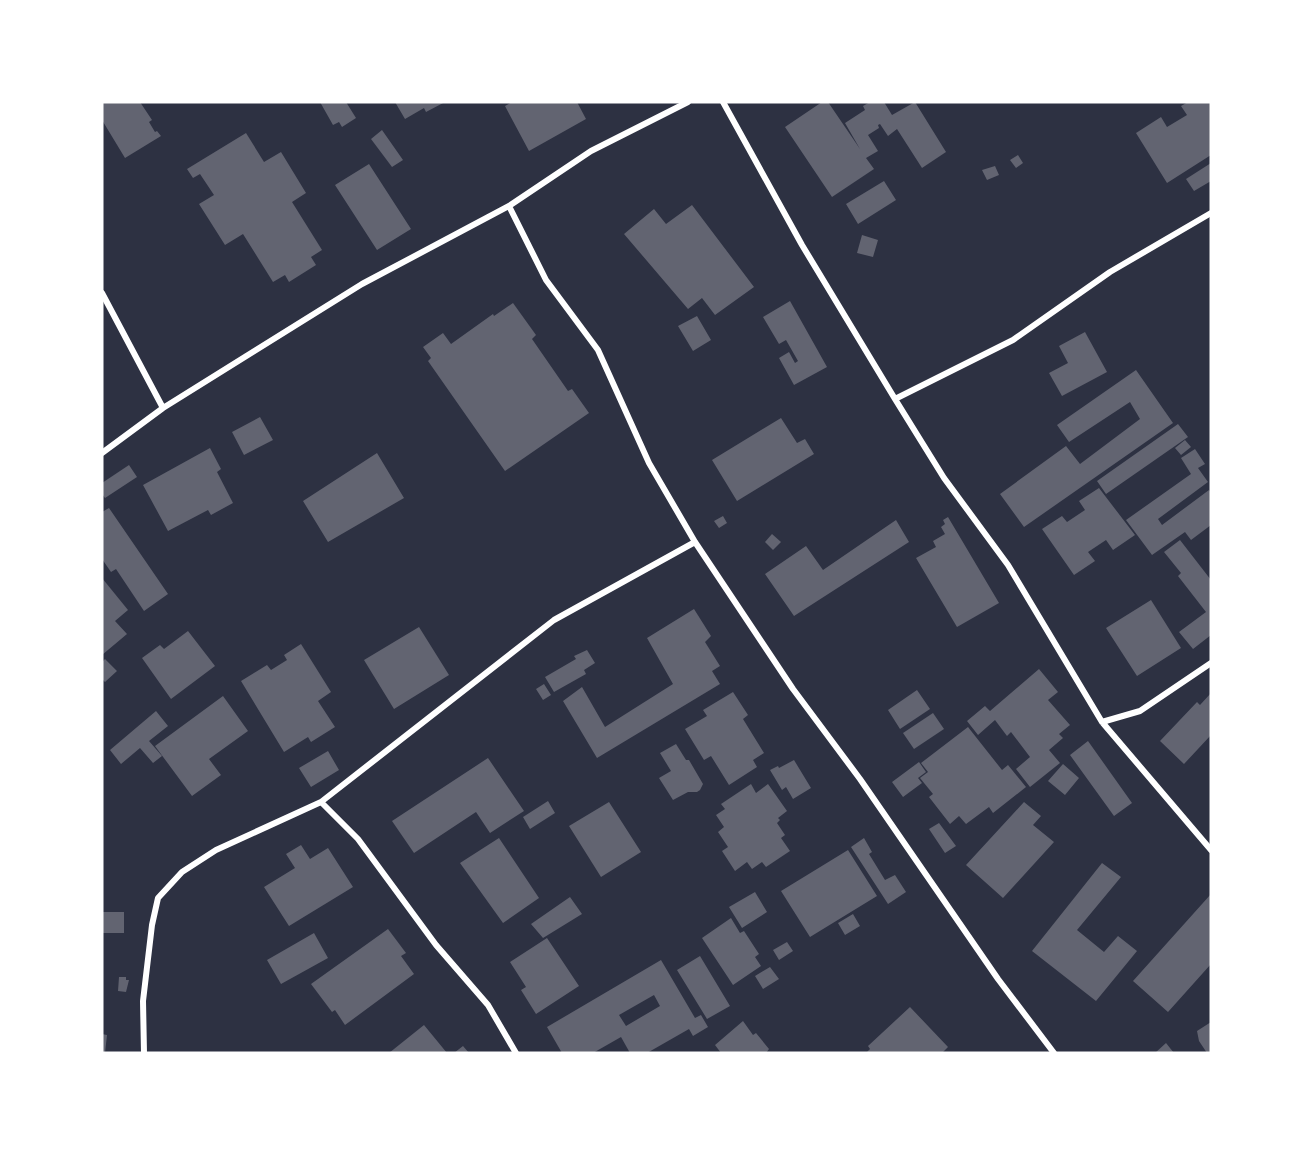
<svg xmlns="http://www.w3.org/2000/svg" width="1313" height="1155" font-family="'Source Serif 4',serif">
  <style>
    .building { fill: #626471; fill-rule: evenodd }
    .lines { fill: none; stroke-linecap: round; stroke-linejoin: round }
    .minor { stroke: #fff; stroke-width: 6 }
  </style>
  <rect width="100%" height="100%" fill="#2d3142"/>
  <!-- building -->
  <path class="building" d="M102,102H140L152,120L149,122L155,132L157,131L161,136L125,158L102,120Z
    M320,102H346L356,118L342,127L339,122L333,125Z
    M395,102H445L426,112L424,108L405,119Z
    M512,102H577L586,119L529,151L505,106Z
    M822,102H828L860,149L845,123L865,110L863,106L870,102H884L892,115L915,102L946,152L922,168L897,129L888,136L880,124L878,125L879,128L868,135L878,151L866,158L874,169L832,197L785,127Z
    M1188,102H1211V155L1167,183L1136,133L1161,117L1167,127L1187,115L1181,106Z
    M382,130L403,160L392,167L371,139Z
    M246,133L264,162L281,152L306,193L292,202L322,250L311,257L316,265L289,282L285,275L273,282L243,234L225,245L199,204L214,195L200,174L193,178L187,169Z
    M1018,155L1023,163L1016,168L1010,160Z
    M1211,163V181L1194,191L1186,179Z
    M369,164L411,229L377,250L335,185Z
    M995,166L999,175L987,180L982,170Z
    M884,181L896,200L858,224L846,204Z
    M692,205L754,287L715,315L702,298L688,309L624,234L654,209L666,224Z
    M862,235L878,240L873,257L857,253Z
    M790,301L827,367L794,385L779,358L789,352L795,363L798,361L786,340L779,344L763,317Z
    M513,303L536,335L532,339L568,391L572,389L589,413L505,471L428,361L431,358L423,347L443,333L451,344L493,314L494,316Z
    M697,316L711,340L693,351L678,326Z
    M1085,332L1107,372L1062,396L1049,373L1068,363L1059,346Z
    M1136,370L1173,423L1024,527L1000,494L1066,446L1080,464L1140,419L1130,402L1069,442L1057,425Z
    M260,417L273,440L244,455L232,432Z
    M781,418L797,443L805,439L814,454L737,501L712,460Z
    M1178,424L1188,437L1106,494L1097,481Z
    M1185,440L1191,447L1181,455L1175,448Z
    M210,448L221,469L217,472L233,503L211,515L208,510L168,531L143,485Z
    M1195,449L1205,464L1198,468L1208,482L1158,519L1162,525L1209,490L1211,493V525L1191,540L1185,532L1152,555L1126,520L1191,474L1181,458Z
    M377,453L404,498L328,542L303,501Z
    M129,465L137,477L105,498L102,494V483Z
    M1099,488L1135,535L1113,550L1106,540L1088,552L1095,561L1074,575L1042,529L1062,516L1067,522L1085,510L1079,501Z
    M109,508L168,594L144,611L116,569L111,572L102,559V512Z
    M723,516L727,523L719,528L714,521Z
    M948,517L999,603L957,627L916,558L936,547L933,541L945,534L941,527L945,524L943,520Z
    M896,520L909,542L794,616L765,574L806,546L823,570Z
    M772,534L781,542L773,550L765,542Z
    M1180,540L1211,580V635L1193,649L1179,632L1206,612L1178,576L1181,573L1164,552Z
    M102,578L128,610L115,621L127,634L102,655Z
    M1151,600L1181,648L1137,676L1106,628Z
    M694,609L711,636L705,642L720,666L712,671L720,684L597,758L563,701L582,687L605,727L673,684L647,638Z
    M419,627L449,675L394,709L364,660Z
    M188,631L215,666L171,699L142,658L160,645L164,649Z
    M301,644L331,692L318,701L335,727L311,742L308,737L284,752L241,681L267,665L271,670L287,660L284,655Z
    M587,650L595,663L584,670L586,674L554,692L545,677L576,659L574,656Z
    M105,659L117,671L105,682L102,679V662Z
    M1039,669L1058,692L1048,700L1070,725L1059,734L1063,738L1049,750L1060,763L1030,787L1016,769L1030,757L1011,732L1007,736L995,720L978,735L967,721L985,706L990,711Z
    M544,684L551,695L543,700L536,689Z
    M917,690L930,709L900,729L888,710Z
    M733,692L748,715L743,719L764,753L753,760L757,767L729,785L711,756L704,760L685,729L707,716L703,710Z
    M1211,693V735L1184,764L1160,741L1197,702L1200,705Z
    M223,696L248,731L209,759L221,775L192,796L155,746Z
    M156,711L168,726L149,741L162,756L153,763L140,748L121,764L110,750Z
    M933,713L944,729L914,749L903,733Z
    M968,727L1002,770L1008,765L1026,787L993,813L989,807L966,824L959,816L950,824L929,797L933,794L920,778L928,772L921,763Z
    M1088,741L1132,803L1114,816L1070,755Z
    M676,744L686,760H689L703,784L700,790L697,792H688L673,800L659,778L671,771L660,753Z
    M328,751L339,770L311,787L299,768Z
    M488,758L524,811L490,833L476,812L414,853L392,821Z
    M794,760L811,788L793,799L786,787L782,790L770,770L778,766L779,768Z
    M919,762L926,772L918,778L922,783L903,797L892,782Z
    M1063,764L1079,778L1065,795L1048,781Z
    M751,784L756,793L768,784L787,811L778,818L780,820L777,823L785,835L781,838L790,851L766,867L762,862L752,869L747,862L735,871L722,851L728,847L718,832L724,827L716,815L725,809L721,804Z
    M548,801L555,813L530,829L523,817Z
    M609,802L641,852L601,877L569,826Z
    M1024,802L1041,816L1033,825L1054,842L1003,898L966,865Z
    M939,823L956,846L945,853L929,829Z
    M499,838L539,898L503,923L460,863Z
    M864,838L872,852L869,854L885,880L895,875L906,892L888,904L851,847Z
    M301,845L310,859L328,848L353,887L289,926L264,887L295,868L286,854Z
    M848,850L877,896L810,937L781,891Z
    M1102,863L1121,877L1077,930L1104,952L1118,936L1137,951L1096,1001L1032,951Z
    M755,892L767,912L742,928L729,907Z
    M1211,894V964L1168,1012L1133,981Z
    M570,897L582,914L543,938L531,924Z
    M102,912H124V933H102Z
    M853,914L860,926L845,935L838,923Z
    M731,918L740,933L744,931L759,954L755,957L761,966L733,985L702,938Z
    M388,929L406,953L401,956L414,974L345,1025L335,1010L332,1012L311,984Z
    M314,933L328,958L281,984L267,960Z
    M547,938L579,986L536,1014L521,990L526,987L510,962Z
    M787,942L793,951L779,960L773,950Z
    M700,956L730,1006L707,1019L677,970Z
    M661,960L695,1018L701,1015L708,1027L693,1036L689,1029L647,1053H630L621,1037L593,1053H562L547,1027ZM654,995L660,1006L626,1026L619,1015Z
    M770,967L779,979L763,989L755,976Z
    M119,977H126V980H129L126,992L118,991Z
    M910,1007L948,1047L942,1053H866L870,1049L868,1046Z
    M743,1021L753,1035L756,1033L769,1049L766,1053H721L715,1045Z
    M1211,1022V1053H1207L1199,1041L1197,1031Z
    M424,1025L447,1053H389Z
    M102,1034L107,1035L105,1053H102Z
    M1166,1043L1174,1053H1155Z
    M463,1046L469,1053H454Z"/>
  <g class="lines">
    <!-- minor -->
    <path class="minor" d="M723,102L802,245L895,399L944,478L1008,565L1102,722L1211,850
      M509,206L546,280L598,350L649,463L695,542L793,689L860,779L998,979L1054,1053
      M102,293L163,408
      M895,399L1013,340L1110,272L1211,213
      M102,453L163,408L362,284L509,206L591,151L688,102
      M1102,722L1140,711L1211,663
      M144,1053L143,1001L152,925L158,898L182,872L216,850L321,802
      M516,1053L488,1005L436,945L358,839L321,802L554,620L695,542"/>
  </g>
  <!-- border -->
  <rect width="1313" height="1155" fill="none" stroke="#ffffff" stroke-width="207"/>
</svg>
